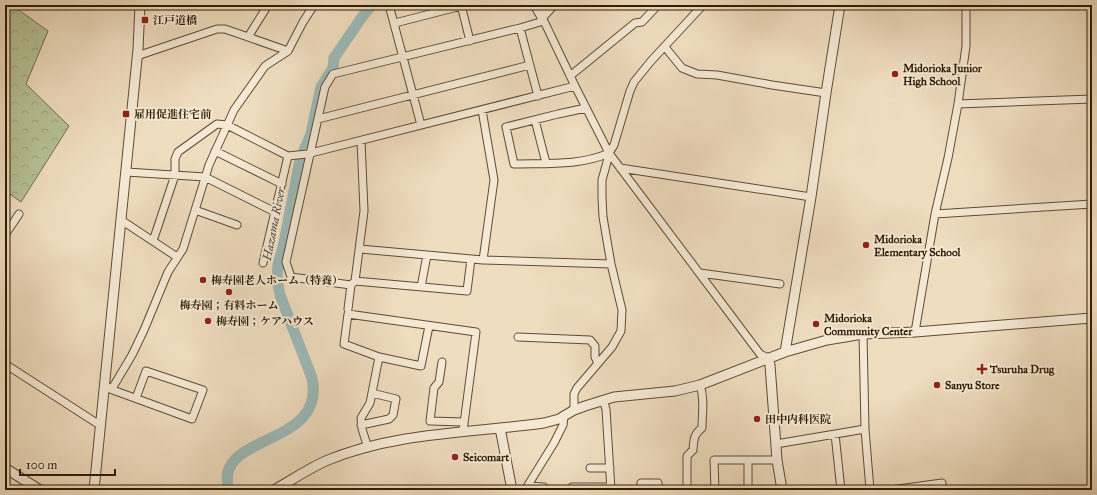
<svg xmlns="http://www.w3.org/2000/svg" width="1097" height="495" font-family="'IM FELL Great Primer','Noto Serif JP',serif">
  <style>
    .forest { fill: url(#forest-crowns); stroke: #736f4d }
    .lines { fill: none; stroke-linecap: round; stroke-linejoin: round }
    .river { stroke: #9cbab9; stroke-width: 11 }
    .minor-casing { stroke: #604c34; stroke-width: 9 }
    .tertiary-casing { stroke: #604c34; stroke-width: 11 }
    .minor { stroke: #f5e9d5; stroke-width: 7 }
    .tertiary { stroke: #f5e9d5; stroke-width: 9 }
    .poi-dot { fill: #8f2418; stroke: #f5e9d5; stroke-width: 1.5 }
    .labels { text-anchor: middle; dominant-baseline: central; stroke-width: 4; stroke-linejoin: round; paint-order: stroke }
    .poi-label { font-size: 11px; font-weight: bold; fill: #301c05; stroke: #f5e9d5; text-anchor: start }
    .water-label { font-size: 12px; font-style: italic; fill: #504b3b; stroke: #f5e9d5 }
  </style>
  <defs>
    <pattern id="forest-crowns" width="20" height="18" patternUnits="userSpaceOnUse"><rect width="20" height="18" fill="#b6c295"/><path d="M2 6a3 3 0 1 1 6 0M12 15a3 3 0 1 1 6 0" fill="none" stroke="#9da67f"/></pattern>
  </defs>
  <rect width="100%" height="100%" fill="#efddbf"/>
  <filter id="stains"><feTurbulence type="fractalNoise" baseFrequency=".005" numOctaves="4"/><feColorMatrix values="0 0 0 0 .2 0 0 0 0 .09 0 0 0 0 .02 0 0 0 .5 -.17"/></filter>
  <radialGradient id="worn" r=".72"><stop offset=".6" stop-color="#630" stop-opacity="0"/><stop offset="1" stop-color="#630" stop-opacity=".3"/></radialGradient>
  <!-- forest -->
  <path class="forest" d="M5,5H11L16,8L48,31L26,84L69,126L21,202L7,192L5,193Z"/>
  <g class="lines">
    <!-- river -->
    <path class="river" d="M229,490C211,432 327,449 312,378L280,295L277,280L278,264L283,248L300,160L311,134L321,87L333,68L334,58L362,17L372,5"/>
    <defs>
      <path id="minor" d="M389,5L421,125
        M461,5L470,41
        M542,17L575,86L609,153L760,354L768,358
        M395,23L465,5
        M520,28L538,96
        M248,37L268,5
        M665,47L682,68L697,74L717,75L772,85L826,93
        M137,56L217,29H225L288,51
        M570,76L635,23L642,22L658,5
        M958,104L1092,99
        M586,108L558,114L506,127L514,164C546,163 580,166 609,153
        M482,110L494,180L483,260
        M318,119L530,65
        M535,120L546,163
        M215,151L282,184
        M620,168L811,197
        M126,172L205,177L275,212
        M195,210L237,225
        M935,214L1092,204
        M121,220L177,257
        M5,235L19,214
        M153,241L175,175V159L178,152L217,124L227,125L288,156L307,154L575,86
        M360,249L483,260L611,264
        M471,259L467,291L355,281L351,285L291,277L286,262L325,87L333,74L520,28L540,22L542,17
        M263,263L288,156
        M700,273L780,284
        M355,281L364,211L361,141
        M421,287L427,255
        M348,309L351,285
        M429,326L421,366L379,357L344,344L348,314L476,332L463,431
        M915,332L935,214L948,158L958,104L966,46V5
        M863,334L865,429
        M518,337L590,340L595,346V357L598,363
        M442,362L439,382L434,388L430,421L464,422
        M5,364L95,422L101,425
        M104,389L113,387L132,355L144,330L168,272L183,249L209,165L234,110L265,66L288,51L303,22L314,5
        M110,389L192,419L203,390L146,371L136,398
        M603,400L606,409L611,490
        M574,410V394L577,388L612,347L621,331L622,310L611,264L603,217L602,198V180L607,162L609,153L614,145L630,91L634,82L651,61L703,5
        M361,425L389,419L393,415L396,399L372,393
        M835,434L841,490
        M776,444L865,429L870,490
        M368,448L362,429L361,418L370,403L379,357
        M748,460V490
        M590,468H610
        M528,486L544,487
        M572,487H611
        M525,490L554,443L563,425L564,416
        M641,490V483H658V490
        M687,490V456L693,450C694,440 693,435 702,428C702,414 705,399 700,385
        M715,490L714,460H777
        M891,490L942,483"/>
      <path id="tertiary" d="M535,5L542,17L553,5
        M785,352L811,197L826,93L840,5
        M768,358L770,365L777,460L782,490
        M500,428L512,490
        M5,468L40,490
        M94,490L138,49L140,5
        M274,490C292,480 309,468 328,460C396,432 472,433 544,423L559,419L574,410L585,406L614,397L675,391L700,385L785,352L827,340L863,334L915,332L1092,318"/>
    </defs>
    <!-- minor casing -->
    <use href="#minor" class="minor-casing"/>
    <!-- tertiary casing -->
    <use href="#tertiary" class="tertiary-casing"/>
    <!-- minor -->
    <use href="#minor" class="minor"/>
    <!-- tertiary -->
    <use href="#tertiary" class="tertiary"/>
  </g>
  <!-- markers -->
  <g class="poi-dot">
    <rect x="141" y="16" width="8" height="8" rx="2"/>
    <circle cx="895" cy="74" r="4"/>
    <rect x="122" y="110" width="8" height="8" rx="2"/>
    <circle cx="866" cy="245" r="4"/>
    <circle cx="203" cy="280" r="4"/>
    <circle cx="229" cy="292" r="4"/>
    <circle cx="208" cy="321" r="4"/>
    <circle cx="816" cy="324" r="4"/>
    <path d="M980 363h4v4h4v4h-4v4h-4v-4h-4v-4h4z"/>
    <circle cx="937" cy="385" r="4"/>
    <circle cx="757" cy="419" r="4"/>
    <circle cx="455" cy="457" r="4"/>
  </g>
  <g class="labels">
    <!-- poi labels -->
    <g class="poi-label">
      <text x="153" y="20">江戸道橋</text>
      <text x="903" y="68">Midorioka Junior<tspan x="903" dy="13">High School</tspan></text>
      <text x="134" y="114">雇用促進住宅前</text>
      <text x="874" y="239">Midorioka<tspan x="874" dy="13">Elementary School</tspan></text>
      <text x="211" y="280">梅寿園老人ホーム（特養）</text>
      <text x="229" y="305" text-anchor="middle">梅寿園；有料ホーム</text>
      <text x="824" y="318">Midorioka<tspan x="824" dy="13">Community Center</tspan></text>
      <text x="216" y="321">梅寿園；ケアハウス</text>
      <text x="990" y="369">Tsuruha Drug</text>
      <text x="945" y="385">Sanyu Store</text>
      <text x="765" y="419">田中内科医院</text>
      <text x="463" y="457">Seicomart</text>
    </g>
    <!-- water labels -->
    <g class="water-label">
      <text transform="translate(274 224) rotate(-79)">Hazama River</text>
    </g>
  </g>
  <!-- margin -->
  <rect width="1097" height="495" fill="none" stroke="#efddbf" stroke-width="20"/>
  <rect x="6" y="6" width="1085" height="483" fill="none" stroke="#301c05" stroke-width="2"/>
  <rect x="10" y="10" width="1077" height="475" fill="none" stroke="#301c05"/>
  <!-- scale -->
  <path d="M20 469v6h95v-6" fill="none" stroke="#301c05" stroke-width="2"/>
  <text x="26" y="469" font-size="12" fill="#301c05" stroke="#f5e9d5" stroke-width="3" paint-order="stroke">100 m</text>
  <rect width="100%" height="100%" filter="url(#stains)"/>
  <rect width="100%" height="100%" fill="url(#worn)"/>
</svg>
